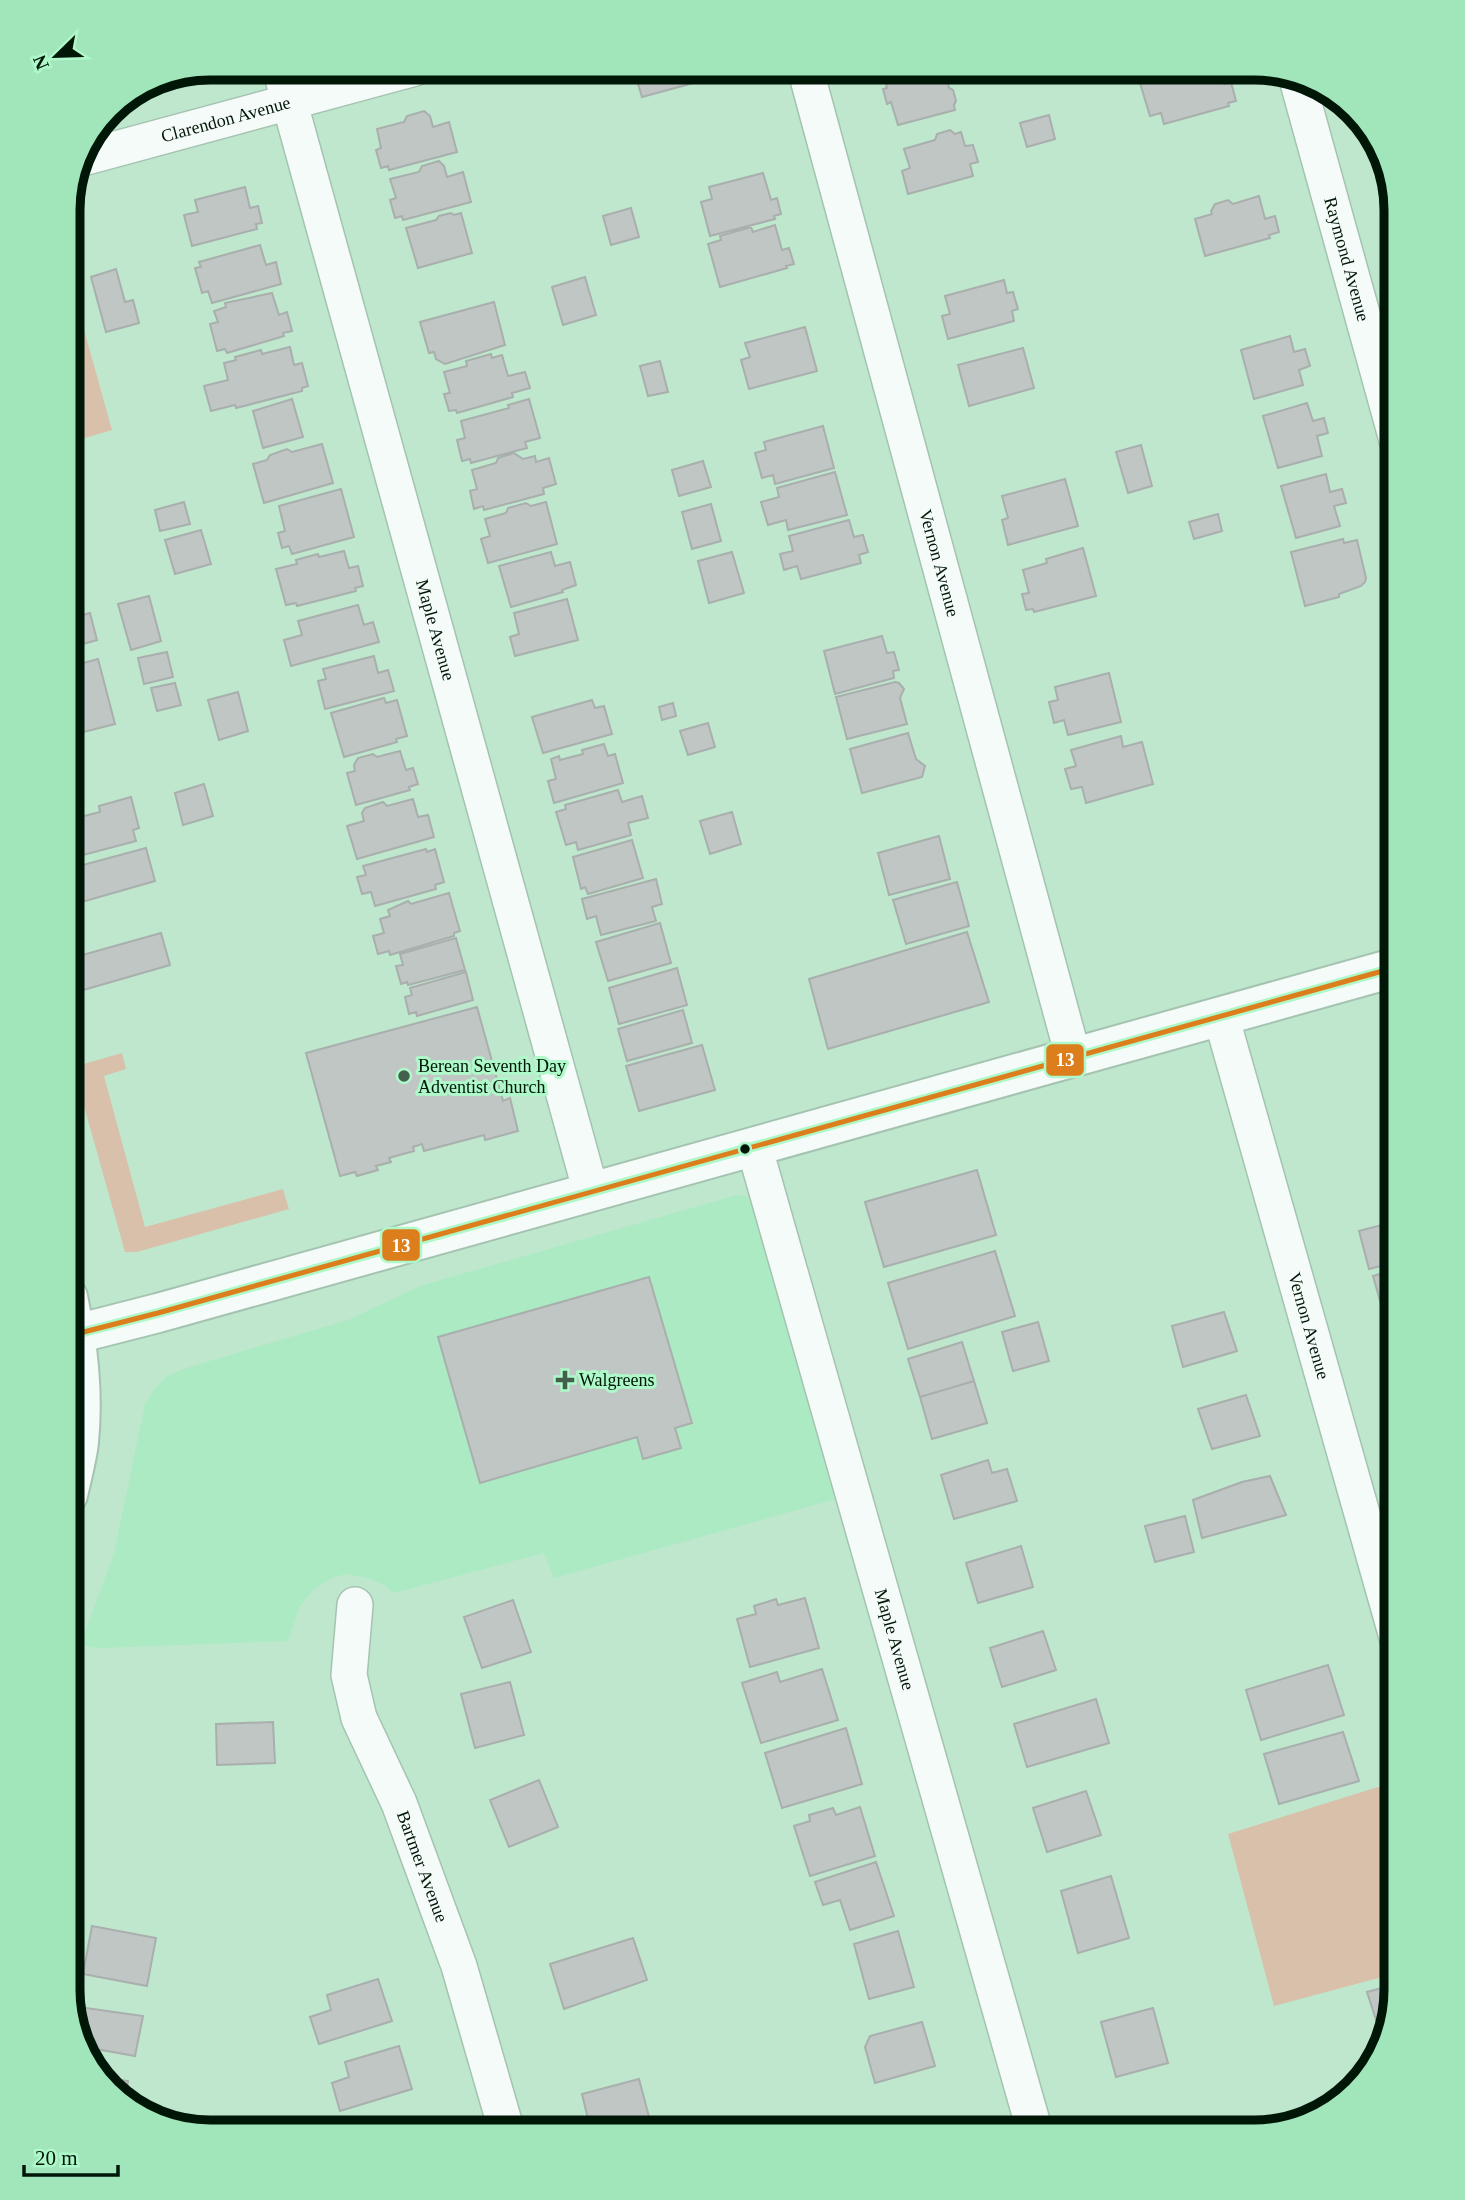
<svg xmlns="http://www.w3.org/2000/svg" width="1465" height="2200" font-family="Georgia,serif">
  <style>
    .built { fill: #abeac3 }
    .green { fill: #d9c0aa }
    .building { fill: #c0c6c4; stroke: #a8afac; stroke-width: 2 }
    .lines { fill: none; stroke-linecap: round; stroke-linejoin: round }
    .minor-casing { stroke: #a4c3b1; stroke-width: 38 }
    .secondary-casing { stroke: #a4c3b1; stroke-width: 42 }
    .primary-casing { stroke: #a4c3b1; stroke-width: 42 }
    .minor { stroke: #f5fbf8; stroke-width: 35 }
    .secondary { stroke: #f5fbf8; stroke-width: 38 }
    .primary { stroke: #f5fbf8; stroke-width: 38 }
    .bus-1-casing { stroke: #aef8c9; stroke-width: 10 }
    .bus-1 { stroke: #dc7e1b; stroke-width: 5 }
    .poi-dot { fill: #43604d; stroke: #aef8c9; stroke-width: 2.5 }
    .bus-dot { fill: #001708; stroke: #aef8c9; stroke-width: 2.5 }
    .labels { text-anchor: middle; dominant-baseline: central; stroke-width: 6; stroke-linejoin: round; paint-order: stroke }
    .street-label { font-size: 18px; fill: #001708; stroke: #aef8c9 }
    .poi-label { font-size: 18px; fill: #001708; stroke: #aef8c9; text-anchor: start }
    .rim { fill: none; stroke: #001708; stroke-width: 9 }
    .line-badge { stroke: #aef8c9; stroke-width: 2.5 }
    .badge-label { font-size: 19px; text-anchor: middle; font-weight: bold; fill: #fff }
  </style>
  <rect width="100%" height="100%" fill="#bfe7ce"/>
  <!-- built -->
  <path class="built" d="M737,1195L746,1196L754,1203L836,1499L554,1578L544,1553L394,1593L384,1585L365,1577L345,1574L330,1579L313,1590L299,1607L288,1641L100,1648L80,1645L114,1554L145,1404L154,1389L167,1376L186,1368L348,1320L420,1286Z"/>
  <!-- green -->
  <path class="green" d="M69,276L112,430L68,443Z
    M122,1053L126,1069L104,1076L145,1227L283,1189L289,1209L137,1252H125L73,1067Z
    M1397,1781V1973L1274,2006L1228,1834Z"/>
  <!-- building -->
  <path class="building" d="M733,68L734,72L642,97L635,74L651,68Z
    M882,68H945L949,88L953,90L956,101L954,105L955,110L898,125L891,102L887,104L883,89L887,88Z
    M1194,69H1220L1224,84L1231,82L1236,101L1228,103L1229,106L1164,124L1161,113L1150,116L1140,83Z
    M424,111L430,116L433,127L449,122L457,152L389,170L388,166L381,168L376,150L381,148L377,129L404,122L407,116Z
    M1049,115L1055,139L1027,147L1020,123Z
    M950,130L955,134L961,132L965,146L973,145L978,162L970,164L973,176L908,194L902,171L910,168L904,149L935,140L937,134Z
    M439,161L444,166L447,177L463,172L471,202L403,220L402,216L395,218L390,200L396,198L390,179L419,172L422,166Z
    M763,173L771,200L777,198L781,214L774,216L775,219L710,236L701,202L712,199L709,187Z
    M245,187L250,208L258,206L262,223L256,224L257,229L192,246L184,215L198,212L195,200Z
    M1259,196L1265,219L1275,216L1279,232L1269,235L1270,238L1205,256L1195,219L1212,214L1211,211L1215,204L1228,200L1233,204Z
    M631,208L639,237L611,245L603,216Z
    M451,213L454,215L461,213L472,253L418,268L406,228L436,220L439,216Z
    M775,225L782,250L789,248L794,264L786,266L787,268L720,287L708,244L721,240L720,236L751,227L753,232Z
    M260,245L266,265L276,262L281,284L212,303L208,291L202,293L195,268L201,267L199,262Z
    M116,269L125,302L133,300L139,323L106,332L91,277Z
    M585,277L596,315L563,325L552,287Z
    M1004,280L1007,293L1013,292L1018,309L1012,311L1014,321L948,339L942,316L950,314L945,296Z
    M272,293L279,315L287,312L292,331L283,333L284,336L227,353L225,349L217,351L210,324L218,322L214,311L226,307L225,303Z
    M494,302L505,345L445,364L436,359L434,352L429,353L420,322Z
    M805,327L817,371L749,389L741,360L750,357L745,343Z
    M1290,336L1294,352L1305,349L1310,366L1299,370L1303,385L1254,399L1241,350Z
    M290,347L294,365L302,363L308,386L302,388V391L236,408L235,405L211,411L204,386L228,380L224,363L236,360L235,357L261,350L262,354Z
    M1023,348L1034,388L969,406L958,365Z
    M491,354L492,358L502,355L508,376L525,372L530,388L512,393L513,397L457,413L456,410L449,411L444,394L450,393L444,372L467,366L466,361Z
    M660,361L668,392L648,396L640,366Z
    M292,399L303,437L263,448L253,411Z
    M529,399L540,438L525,442L527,448L471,463L470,459L462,461L457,440L465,438L461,421L509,408L508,405Z
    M1307,403L1313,421L1324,418L1328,433L1317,436L1322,456L1278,468L1263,416Z
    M823,426L834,468L775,484L773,475L762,478L755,453L766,450L764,442Z
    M322,444L333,483L264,503L253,464L267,460L270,455L287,449L292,452Z
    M1141,445L1152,486L1128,493L1116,452Z
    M514,453L523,459L535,456L536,462L549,458L556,484L543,488L544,494L484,510L483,506L474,509L470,491L477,489L472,470L496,463L498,458Z
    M703,461L711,487L679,496L672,470Z
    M835,472L847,515L788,530L786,520L768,525L761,502L779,497L777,488Z
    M1326,474L1330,492L1342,489L1346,503L1334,506L1340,526L1296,538L1281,486Z
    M1065,479L1078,526L1008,545L1002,520L1008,518L1002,496Z
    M341,489L354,537L292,554L289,546L282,548L278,533L285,531L279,506Z
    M184,502L190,524L160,531L155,510Z
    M546,502L557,544L488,563L481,539L490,536L485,519L506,513L508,508L526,503L531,506Z
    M711,504L721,541L692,549L682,512Z
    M1218,514L1222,531L1194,539L1189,522Z
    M849,520L854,537L863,535L868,552L859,555L861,563L801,579L797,566L784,570L780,554L793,551L789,536Z
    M201,530L211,564L175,574L165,540Z
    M1343,539L1344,543L1357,540L1366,578L1365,582L1361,586L1339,594V597L1305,606L1291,552Z
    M1083,548L1096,596L1034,612L1033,609L1026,610L1022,594L1029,593L1023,570L1047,563L1046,559Z
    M344,551L349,568L358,566L363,586L355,588L356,591L297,606L296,603L286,605L276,569L297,564L296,560L318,554L319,557Z
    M551,552L555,566L570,562L576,585L562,590L563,592L511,607L499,566Z
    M732,552L744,593L709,603L698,561Z
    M149,596L161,641L131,650L118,604Z
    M567,599L578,640L515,656L510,637L519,634L514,613Z
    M358,605L364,625L373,622L379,642L291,666L284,640L302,635L298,621Z
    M90,613L97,640L76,646L80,659L68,662V619Z
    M882,636L887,653L894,652L899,670L893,671L894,678L835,694L824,651Z
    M167,652L173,677L144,684L138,658Z
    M374,656L378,673L388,670L394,691L325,709L318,681L326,679L323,669Z
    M98,659L115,724L68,736V667Z
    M1109,673L1121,722L1068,735L1064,720L1054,723L1049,702L1058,700L1055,687Z
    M895,682L899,683L904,689L900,698L907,724L847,739L836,697Z
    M175,683L181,705L157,711L151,688Z
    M238,692L248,731L219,740L208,700Z
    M384,698L386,703L397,700L407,736L396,739L397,742L344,757L331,713Z
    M592,700L595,708L604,706L612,734L543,753L532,717Z
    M673,703L676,716L662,720L659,707Z
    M708,723L715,747L688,755L680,731Z
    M908,733L916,759L925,766L922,777L862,793L850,749Z
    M1121,736L1123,747L1142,742L1153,784L1086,803L1082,787L1071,789L1065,769L1076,766L1071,750Z
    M604,744L608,756L615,754L623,783L554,803L548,781L556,779L551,759L559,756L560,760L583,754L582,750Z
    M400,751L406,770L413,768L418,784L409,787L410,790L356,805L347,773L355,771L354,765L358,758L373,754L377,757Z
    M204,784L213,816L183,825L175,793Z
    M618,790L622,802L642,796L648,818L628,823L631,835L578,850L576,842L566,845L556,812L566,809L565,805Z
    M131,797L139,828L133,830L136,841L68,859V820L100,812L99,806Z
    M413,799L418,817L428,815L434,837L357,859L347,826L364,821L362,813L365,808L383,802L387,806Z
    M732,812L741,844L710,854L700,821Z
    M939,836L950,879L889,895L878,853Z
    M632,840L643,878L588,894L585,887L581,889L573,857Z
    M146,848L155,881L68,906V869Z
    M426,849L427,852L435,849L444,882L435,885L436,889L375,906L371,892L362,894L357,877L366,875L363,866Z
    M656,879L662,904L652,907L656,921L601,935L596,916L587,919L582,899Z
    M957,882L969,926L906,944L893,900Z
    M449,893L460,931L454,933V936L390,955L389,951L378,954L373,936L384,933L380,919L390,916L388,910L408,901L411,904Z
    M660,923L671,963L608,981L596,942Z
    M967,932L989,1002L828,1049L809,979Z
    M161,933L170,965L73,993L68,976V959Z
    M456,938L465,970L408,985L407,982L401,984L396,966L403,965L400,954Z
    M677,968L687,1005L619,1024L609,988Z
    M466,972L473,1000L417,1016L416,1012L409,1014L405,997L412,995L410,988Z
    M477,1007L503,1101L510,1098L518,1131L485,1140L484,1135L424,1151L422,1144L413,1147L414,1151L389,1158L391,1162L376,1166L378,1170L357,1176L355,1172L340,1176L306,1053Z
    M683,1010L692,1043L627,1061L618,1029Z
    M702,1045L715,1090L639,1111L626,1066Z
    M977,1170L996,1235L884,1267L865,1202Z
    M1397,1221V1262L1369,1269L1359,1231Z
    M995,1251L1015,1316L908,1349L888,1283Z
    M1397,1269V1308L1383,1311L1373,1276Z
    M649,1277L692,1423L675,1428L681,1448L643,1459L637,1437L480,1483L438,1337Z
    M1224,1312L1237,1351L1183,1367L1172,1326Z
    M1038,1322L1049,1361L1013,1371L1002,1332Z
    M1397,1335V1382L1385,1338Z
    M962,1342L974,1381L920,1397L908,1359Z
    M974,1381L987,1423L932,1439L920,1397Z
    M1246,1395L1260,1436L1212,1449L1198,1409Z
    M988,1460L992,1473L1007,1469L1017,1501L954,1519L941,1475Z
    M1270,1476L1286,1515L1202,1538L1193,1500L1242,1482Z
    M1185,1516L1194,1552L1155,1562L1145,1526Z
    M1021,1546L1033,1587L978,1603L966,1563Z
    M805,1598L819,1648L750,1667L737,1619L756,1614L754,1606L776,1599L778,1605Z
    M513,1600L531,1652L482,1668L464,1617Z
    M1043,1631L1056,1670L1002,1687L990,1648Z
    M1328,1665L1344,1715L1261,1740L1246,1690Z
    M822,1669L838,1720L761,1743L742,1683L777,1672L780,1682Z
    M510,1682L524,1735L475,1748L461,1694Z
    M1096,1699L1109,1743L1027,1767L1014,1724Z
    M273,1722L275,1763L217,1765L216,1724Z
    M846,1728L862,1784L782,1808L765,1753Z
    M1343,1732L1359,1781L1279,1804L1264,1754Z
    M539,1780L558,1827L509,1847L490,1800Z
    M1086,1791L1101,1835L1047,1852L1033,1808Z
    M860,1807L875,1856L810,1876L794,1826L810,1821L809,1815L833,1808L836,1815Z
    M876,1862L894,1916L850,1930L840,1900L823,1905L815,1882Z
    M1111,1876L1129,1938L1078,1953L1061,1891Z
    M92,1926L156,1938L147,1986L83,1974Z
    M898,1931L914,1987L869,1999L854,1944Z
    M633,1938L647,1980L564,2009L550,1964Z
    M378,1979L392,2021L319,2044L310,2017L331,2010L327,1995Z
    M1397,1984L1389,2019L1377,2023L1367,1992Z
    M79,2007L143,2016L135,2056L84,2047L77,2020Z
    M1153,2008L1168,2063L1116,2077L1101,2022Z
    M922,2022L935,2066L875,2083L865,2047L870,2036Z
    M399,2046L412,2089L340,2111L332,2083L349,2077L345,2062Z
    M103,2077L128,2081L125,2101Z
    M639,2079L652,2128L638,2132H591L582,2094Z
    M1215,2123L1217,2132H1185Z"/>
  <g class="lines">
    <defs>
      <g id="minor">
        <path id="s1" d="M280,68L591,1192"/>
        <path id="s2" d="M805,68L1073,1056"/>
        <path id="s3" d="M1297,79L1397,440"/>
        <path id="s4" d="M79,159L415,68"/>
        <path id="s5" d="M1221,1016L1397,1637"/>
        <path id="s6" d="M754,1146L1035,2132"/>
        <path id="s7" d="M355,1605L349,1675L359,1718L399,1803L459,1966L507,2132"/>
      </g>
      <path id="secondary" d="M68,1336L158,1313L1397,967"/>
      <path id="primary" d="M68,1495C72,1477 77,1459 79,1442C84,1392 78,1345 68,1297"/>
    </defs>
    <!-- minor casing -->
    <use href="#minor" class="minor-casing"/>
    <!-- secondary casing -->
    <use href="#secondary" class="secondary-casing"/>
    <!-- primary casing -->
    <use href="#primary" class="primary-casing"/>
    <!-- minor -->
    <use href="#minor" class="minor"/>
    <!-- secondary -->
    <use href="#secondary" class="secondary"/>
    <!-- primary -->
    <use href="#primary" class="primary"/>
    <defs>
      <path id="bus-1" d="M68,1336L158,1313L1397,967"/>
    </defs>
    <!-- bus-1 casing -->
    <use href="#bus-1" class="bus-1-casing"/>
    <!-- bus-1 -->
    <use href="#bus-1" class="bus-1"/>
  </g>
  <!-- markers -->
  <g class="poi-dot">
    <circle cx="404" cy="1076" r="7"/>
    <path d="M561.5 1369.5h7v7h7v7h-7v7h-7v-7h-7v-7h7z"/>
  </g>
  <circle class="bus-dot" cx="745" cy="1149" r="6"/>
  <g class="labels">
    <!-- street labels -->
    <g class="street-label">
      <text stroke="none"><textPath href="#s4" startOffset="152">Clarendon Avenue</textPath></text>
      <text stroke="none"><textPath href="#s3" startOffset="187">Raymond Avenue</textPath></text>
      <text stroke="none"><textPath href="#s2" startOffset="513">Vernon Avenue</textPath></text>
      <text stroke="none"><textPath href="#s1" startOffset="583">Maple Avenue</textPath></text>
      <text stroke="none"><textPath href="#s5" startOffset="322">Vernon Avenue</textPath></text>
      <text stroke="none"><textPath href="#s6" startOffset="513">Maple Avenue</textPath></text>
      <text stroke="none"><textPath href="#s7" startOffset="276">Bartmer Avenue</textPath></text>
    </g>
    <!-- poi labels -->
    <g class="poi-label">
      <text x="418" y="1066">Berean Seventh Day<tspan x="418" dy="21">Adventist Church</tspan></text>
      <text x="579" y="1380">Walgreens</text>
    </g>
  </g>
  <!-- crop -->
  <path d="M0 0H1465V2200H0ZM210 80H1254A130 130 0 0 1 1384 210V1990A130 130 0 0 1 1254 2120H210A130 130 0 0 1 80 1990V210A130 130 0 0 1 210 80Z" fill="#a0e6ba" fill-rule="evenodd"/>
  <path class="rim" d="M210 80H1254A130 130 0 0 1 1384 210V1990A130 130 0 0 1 1254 2120H210A130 130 0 0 1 80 1990V210A130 130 0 0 1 210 80Z"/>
  <g class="line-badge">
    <rect x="1045" y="1043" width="40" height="34" rx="7" fill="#dc7e1b"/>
    <rect x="381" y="1228" width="40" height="34" rx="7" fill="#dc7e1b"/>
  </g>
  <g class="badge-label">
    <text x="1065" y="1066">13</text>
    <text x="401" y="1252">13</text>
  </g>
  <!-- north arrow -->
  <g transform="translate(56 56) rotate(247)" stroke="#aef8c9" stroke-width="5" paint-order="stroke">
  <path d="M0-5L12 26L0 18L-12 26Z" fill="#001708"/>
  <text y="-10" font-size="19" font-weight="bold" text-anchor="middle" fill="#001708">N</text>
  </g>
  <!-- scale -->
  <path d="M24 2165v10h94v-10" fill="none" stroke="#001708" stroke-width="3.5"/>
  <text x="35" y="2165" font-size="21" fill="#001708" stroke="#aef8c9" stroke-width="5" paint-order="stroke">20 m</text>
</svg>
